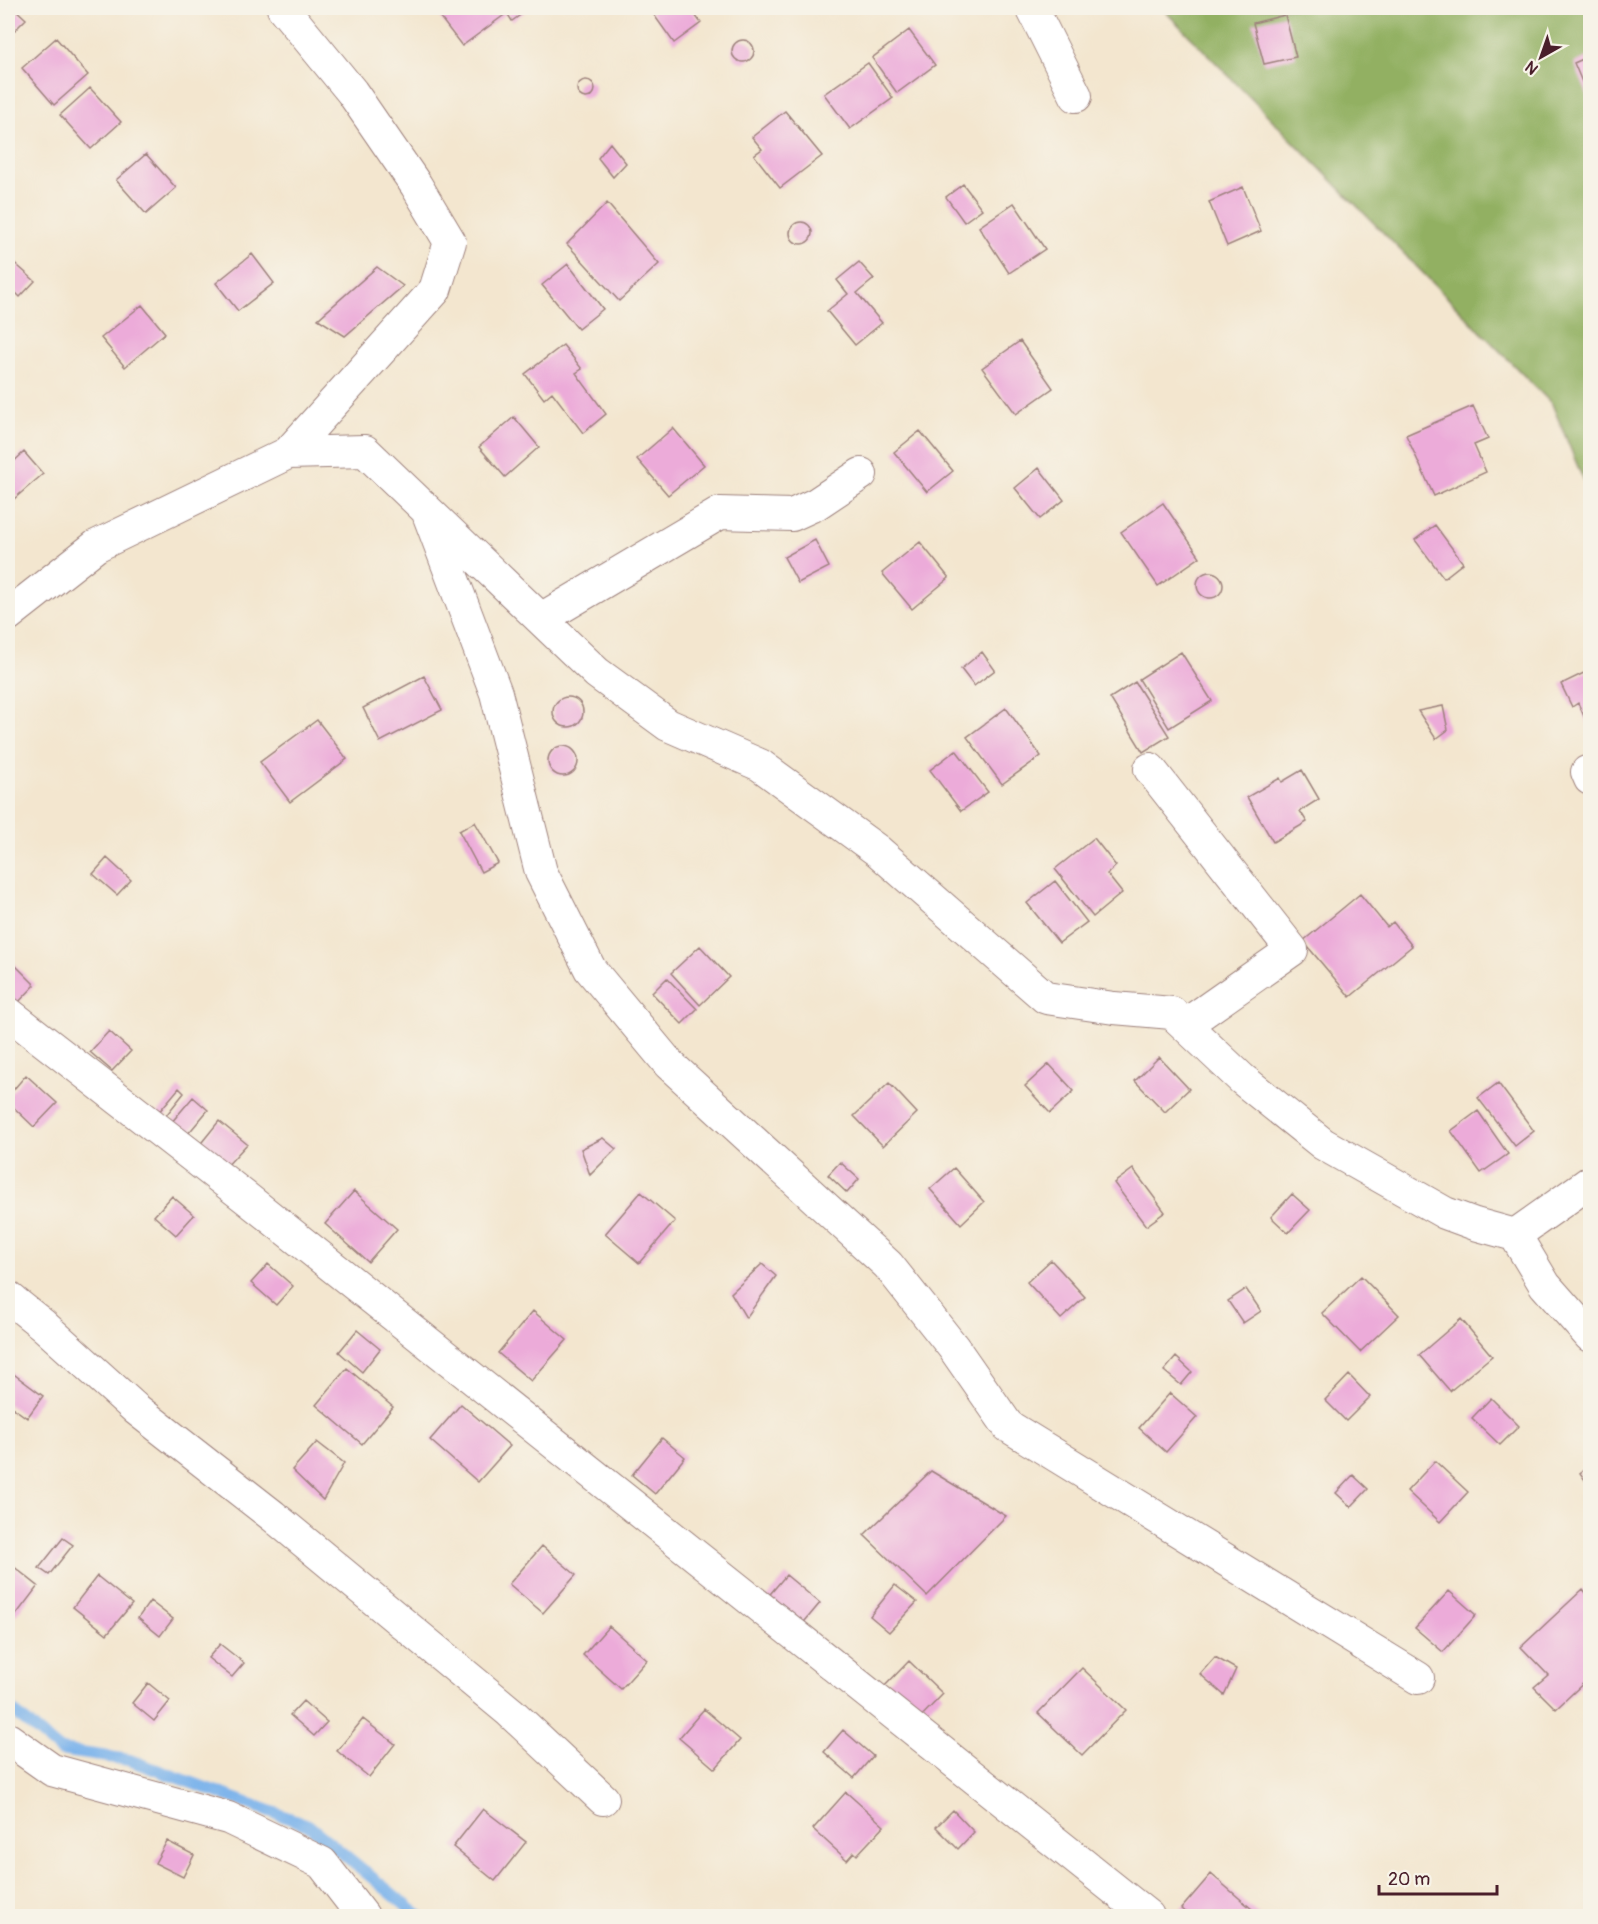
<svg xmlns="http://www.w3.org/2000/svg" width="1598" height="1924" font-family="Pangolin,sans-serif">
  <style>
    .forest { fill: #92b062; stroke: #6e6846; stroke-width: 1.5 }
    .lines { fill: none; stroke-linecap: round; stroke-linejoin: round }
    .stream { stroke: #7bb3eb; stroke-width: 12 }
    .building { fill: #ecabd9 }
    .minor-casing { stroke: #9e827d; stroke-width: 34 }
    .minor { stroke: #fff; stroke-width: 32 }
  </style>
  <rect width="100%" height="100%" fill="#f7f3e8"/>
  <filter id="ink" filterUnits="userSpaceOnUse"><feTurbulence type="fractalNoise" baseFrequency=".0167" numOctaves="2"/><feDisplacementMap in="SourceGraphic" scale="12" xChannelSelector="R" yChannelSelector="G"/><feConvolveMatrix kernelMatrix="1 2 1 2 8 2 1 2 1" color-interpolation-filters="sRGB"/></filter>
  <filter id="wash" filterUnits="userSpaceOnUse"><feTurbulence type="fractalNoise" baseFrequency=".008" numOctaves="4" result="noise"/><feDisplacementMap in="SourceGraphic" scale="24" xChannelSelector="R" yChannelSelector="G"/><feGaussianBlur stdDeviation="1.35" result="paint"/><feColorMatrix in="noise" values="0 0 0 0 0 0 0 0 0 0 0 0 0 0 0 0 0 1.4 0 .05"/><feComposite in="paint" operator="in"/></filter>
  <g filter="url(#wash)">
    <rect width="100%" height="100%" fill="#f3e6cf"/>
    <!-- forest -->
    <path class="forest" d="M1162,8H1590V496L1552,404Z"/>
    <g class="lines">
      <!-- stream -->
      <path class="stream" d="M8,1707L60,1750L129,1760L308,1825L419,1916"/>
    </g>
    <g id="blocks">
      <!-- building -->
      <path class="building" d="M8,8H14L26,19L8,37Z
        M442,8H530L512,21L507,13L462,46L436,12Z
        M649,8H690L701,23L674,43Z
        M1285,15L1296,57L1264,64L1253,23Z
        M909,30L935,65L897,93L872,58Z
        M56,38L88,75L54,105L22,68Z
        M732 51a11 11 0 1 1 22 0a11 11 0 1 1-22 0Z
        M1590,56V101L1574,63Z
        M868,63L893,98L850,129L824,94Z
        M577 89a9 9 0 1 1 18 0a9 9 0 1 1-18 0Z
        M90,88L121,122L91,149L60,115Z
        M785,111L822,156L780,188L754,155L762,149L752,137Z
        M610,143L626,163L613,177L598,158Z
        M146,154L176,188L146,214L116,180Z
        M963,184L982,209L964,222L946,197Z
        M1243,187L1261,231L1227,246L1209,202Z
        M607,203L659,264L619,301L567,244Z
        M1014,203L1045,249L1009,273L979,227Z
        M790 233a11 11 0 1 1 22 0a11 11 0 1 1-22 0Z
        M252,254L274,283L238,311L216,283Z
        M10,259L35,281L20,297L8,285V262Z
        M859,262L874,279L857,293L882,323L855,345L827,311L848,294L837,280Z
        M568,264L603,309L578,329L542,285Z
        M377,267L403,286L345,336L318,319Z
        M142,305L165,333L125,367L101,338Z
        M1020,341L1053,388L1016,414L982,368Z
        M563,345L582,369L576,373L606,414L583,433L552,392L544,399L525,374Z
        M1473,406L1488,439L1474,445L1486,472L1434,496L1406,435Z
        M514,417L539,447L505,477L479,447Z
        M673,428L704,465L668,495L637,459Z
        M920,431L953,471L927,492L894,452Z
        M24,452L43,474L14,499L8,491V467Z
        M1039,468L1064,500L1040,519L1015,488Z
        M1163,503L1200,557L1158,586L1121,532Z
        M1435,525L1463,563L1444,578L1415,540Z
        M815,540L829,567L798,583L784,557Z
        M920,542L949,578L912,609L882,573Z
        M1197 585a13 13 0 1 1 26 0a13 13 0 1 1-26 0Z
        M982,652L995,670L974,686L961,669Z
        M1181,652L1212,701L1169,728L1139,679Z
        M1590,670V723L1588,725L1578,703L1572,707L1561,684Z
        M424,676L442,710L380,742L363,708Z
        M1135,682L1169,736L1143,752L1110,698Z
        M553 712a15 15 0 1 1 30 0a15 15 0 1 1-30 0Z
        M1443,706L1448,730L1436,739L1418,711Z
        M1006,708L1041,756L1002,784L967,737Z
        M317,720L347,759L290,802L260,762Z
        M548 761a15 15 0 1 1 30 0a15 15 0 1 1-30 0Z
        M956,750L988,792L961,811L930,770Z
        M1302,770L1319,799L1300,811L1307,822L1273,842L1247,797L1280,778L1282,782Z
        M475,822L498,863L481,872L459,831Z
        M1094,838L1116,866L1107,874L1122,893L1093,917L1055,869Z
        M107,858L131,880L117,895L93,874Z
        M1055,881L1087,922L1059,943L1027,903Z
        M1360,894L1387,927L1393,922L1412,946L1350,997L1303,941Z
        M700,946L729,977L700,1005L671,973Z
        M8,958L35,985L14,1007L8,1001Z
        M667,978L697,1009L682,1024L652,993Z
        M109,1031L131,1051L112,1071L90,1052Z
        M1159,1057L1189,1089L1165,1112L1135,1081Z
        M1049,1064L1074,1091L1050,1113L1025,1086Z
        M26,1075L57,1103L34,1127L8,1102V1096Z
        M889,1083L917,1113L883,1146L854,1116Z
        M1498,1083L1534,1131L1515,1146L1478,1098Z
        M179,1088L184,1093L164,1118L158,1113Z
        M193,1097L208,1110L187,1135L171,1123Z
        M1478,1111L1508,1154L1481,1173L1451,1131Z
        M219,1121L247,1144L224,1169L198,1147Z
        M603,1138L616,1149L590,1175L581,1149Z
        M840,1162L859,1179L847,1193L828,1175Z
        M954,1168L984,1202L961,1224L930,1189Z
        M1133,1169L1165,1212L1146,1226L1114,1183Z
        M354,1191L397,1229L368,1262L325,1224Z
        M641,1192L675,1221L639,1263L605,1234Z
        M1292,1194L1310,1210L1288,1233L1271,1217Z
        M172,1196L194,1215L176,1235L154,1216Z
        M1051,1260L1085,1297L1061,1319L1027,1282Z
        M268,1264L293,1286L276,1305L251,1283Z
        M762,1264L776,1276L746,1318L731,1293Z
        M1361,1276L1399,1315L1360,1352L1322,1313Z
        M1246,1289L1261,1311L1243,1323L1228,1301Z
        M533,1311L567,1340L531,1381L498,1353Z
        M1461,1319L1492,1356L1450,1391L1419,1355Z
        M357,1330L380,1349L362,1372L339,1352Z
        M1176,1357L1192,1372L1181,1385L1164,1371Z
        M347,1368L393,1407L362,1444L316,1405Z
        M11,1372L43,1396L27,1418L8,1404V1377Z
        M1349,1375L1370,1397L1346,1421L1325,1400Z
        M1170,1393L1197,1417L1166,1452L1139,1428Z
        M1491,1398L1519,1426L1500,1445L1472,1418Z
        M461,1404L510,1446L478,1482L430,1440Z
        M662,1438L685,1457L655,1494L632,1475Z
        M317,1442L344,1463L323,1500L292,1470Z
        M1435,1461L1468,1492L1440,1522L1407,1491Z
        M1590,1465V1487L1580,1473Z
        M931,1471L1006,1516L927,1596L864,1535Z
        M1353,1475L1368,1489L1351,1507L1336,1493Z
        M63,1538L73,1545L49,1575L39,1568Z
        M542,1546L576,1575L543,1613L509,1584Z
        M8,1562L38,1586L16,1615L8,1608Z
        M786,1575L820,1603L800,1627L766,1599Z
        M97,1576L132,1604L107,1634L73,1607Z
        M895,1585L917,1602L889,1632L870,1616Z
        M1583,1589L1590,1598V1677L1556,1709L1534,1687L1548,1675L1521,1647Z
        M1449,1591L1476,1615L1443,1652L1415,1628Z
        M150,1601L173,1619L160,1636L138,1618Z
        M609,1626L647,1660L621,1689L583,1655Z
        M220,1644L244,1663L232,1677L208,1658Z
        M1215,1657L1236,1669L1224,1695L1200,1674Z
        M909,1661L943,1694L914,1724L880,1691Z
        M1082,1668L1126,1710L1082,1755L1038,1713Z
        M148,1683L170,1701L154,1721L132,1703Z
        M303,1701L327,1722L314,1736L290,1715Z
        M704,1709L740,1740L715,1769L679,1738Z
        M363,1719L395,1744L369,1777L337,1751Z
        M843,1730L873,1756L854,1778L824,1752Z
        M846,1792L884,1826L857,1855L854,1852L847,1860L813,1829Z
        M483,1809L526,1842L495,1881L453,1847Z
        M953,1810L974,1832L958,1849L936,1827Z
        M167,1841L194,1855L183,1877L155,1863Z
        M1211,1874L1260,1916H1190L1181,1909Z"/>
    </g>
  </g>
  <g filter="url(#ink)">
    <use href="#blocks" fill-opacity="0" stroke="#9e827d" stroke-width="1.5"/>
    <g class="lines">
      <defs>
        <path id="minor" d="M283,8L352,92L416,185L450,242L435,290L288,453
          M1032,8L1076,96
          M429,516L496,693L541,872L590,969L669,1064L888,1265L953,1347L1008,1426L1418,1678
          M8,615L96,546L288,453L365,451L597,673L668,725L760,765L878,851L1046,998L1114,1008L1172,1013L1242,1079L1323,1144L1445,1213L1475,1224L1515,1235L1590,1182
          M541,619L720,513L792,515L816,504L861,474
          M1150,769L1292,950L1185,1025
          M1587,772L1590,779
          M8,1013L245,1197L1148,1916
          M1515,1235L1545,1285L1590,1336
          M8,1297L43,1325L136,1409L273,1516L510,1712L603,1799
          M8,1739L52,1770L228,1818L322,1863L363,1916"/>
      </defs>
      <!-- minor casing -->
      <use href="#minor" class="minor-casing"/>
      <!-- minor -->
      <use href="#minor" class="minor"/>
    </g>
  </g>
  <!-- margin -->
  <rect width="1598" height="1924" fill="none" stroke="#f7f3e8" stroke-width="30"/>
  <!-- north arrow -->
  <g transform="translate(1541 57) rotate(220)" stroke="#f7f3e8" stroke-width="4.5" paint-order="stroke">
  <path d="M0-4.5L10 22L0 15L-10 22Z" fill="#4a1f2b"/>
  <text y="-9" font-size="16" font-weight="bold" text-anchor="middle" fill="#4a1f2b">N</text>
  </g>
  <!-- scale -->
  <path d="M1379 1885v9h118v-9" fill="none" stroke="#4a1f2b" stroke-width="3"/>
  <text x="1388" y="1885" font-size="18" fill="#4a1f2b" stroke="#f7f3e8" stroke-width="4.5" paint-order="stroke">20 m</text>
</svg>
